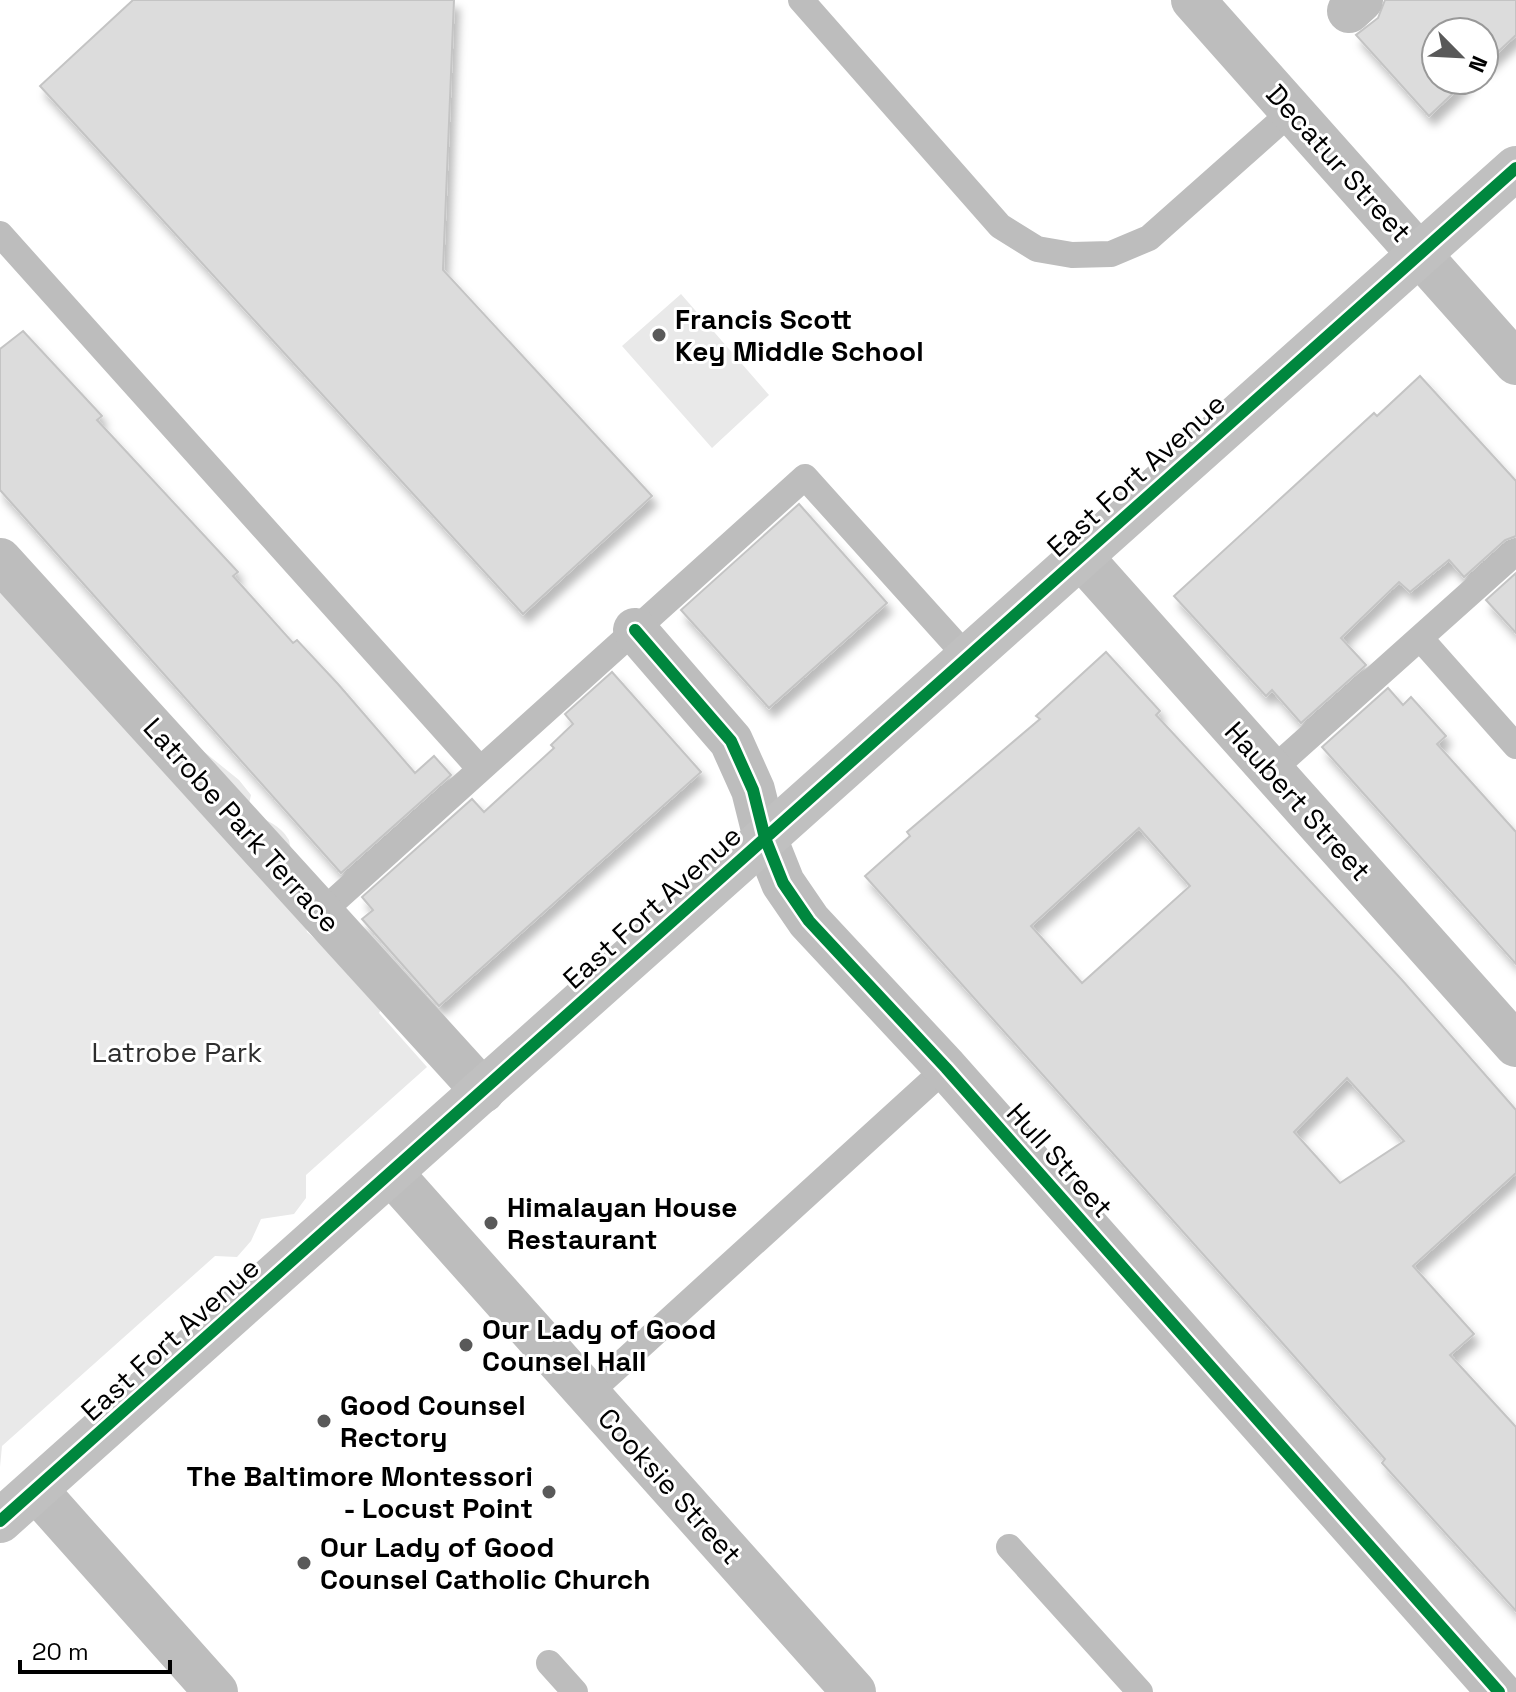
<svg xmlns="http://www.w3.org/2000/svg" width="1516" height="1692" font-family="'Space Grotesk',sans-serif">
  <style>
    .green { fill: #e9e9e9 }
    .building { fill: #dcdcdc; stroke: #c4c4c4; stroke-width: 2; fill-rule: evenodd; filter: url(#shadow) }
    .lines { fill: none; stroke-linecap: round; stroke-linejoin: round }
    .lane { stroke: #bdbdbd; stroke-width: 26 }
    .street { stroke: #bdbdbd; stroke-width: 44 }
    .secondary { stroke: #c0c0c0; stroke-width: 44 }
    .cycleway-casing { stroke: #fff; stroke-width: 17 }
    .cycleway { stroke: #00873e; stroke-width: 12 }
    .poi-dot { fill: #595959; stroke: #fff; stroke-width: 3 }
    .labels { text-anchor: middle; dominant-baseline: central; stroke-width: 6; stroke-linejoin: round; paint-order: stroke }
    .street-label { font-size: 28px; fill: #000; stroke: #fff }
    .poi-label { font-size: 28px; font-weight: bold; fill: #000; stroke: #fff; text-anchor: start }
    .park-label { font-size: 28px; fill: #2e2e2e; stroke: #fff }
  </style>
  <defs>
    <filter id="shadow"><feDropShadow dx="5" dy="9" stdDeviation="4" flood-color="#0004"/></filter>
  </defs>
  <rect width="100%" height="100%" fill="#fff"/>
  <!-- green -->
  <path class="green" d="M681,294L769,395L712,448L622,346Z
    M0,587L239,780L251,795L248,808C263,822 278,821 289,840L307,932L385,1001L379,1013L427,1067L306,1175V1198L294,1214L261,1219L251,1241L237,1257L215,1256L2,1446L0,1467Z"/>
  <!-- building -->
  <path class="building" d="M133,0H454L443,270L652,496L523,614L40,86Z
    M1385,0H1516V35L1484,65V32H1436V80H1467L1429,116L1356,35L1378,18Z
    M23,331L102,416L97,420L238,572L233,576L293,643L297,640L338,684L415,773L434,756L451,775L341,873L0,490V349Z
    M1420,376L1516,481V536L1505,540L1464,577L1449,560L1410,592L1399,582L1341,638L1366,665L1301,723L1272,690L1266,696L1174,596L1374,413L1377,416Z
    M799,504L887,603L769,708L681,610Z
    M1516,573V633L1486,600Z
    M1106,652L1160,711L1156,715L1402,980L1516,1110V1173L1413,1266L1474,1334L1450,1355L1516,1427V1611L1382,1463L1385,1459L1278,1338L865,876L910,836L907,832L1040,719L1036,716ZM1139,828L1190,886L1082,983L1031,926ZM1347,1078L1404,1141L1340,1183L1294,1132Z
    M612,672L701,772L439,1006L362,919L373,910L362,897L472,799L484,812L554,748L551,745L573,724L565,714Z
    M1388,688L1403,705L1411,697L1446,736L1437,744L1516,832V964L1322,747Z"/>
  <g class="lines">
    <!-- lane -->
    <path class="lane" d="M801,0L1000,226L1037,249L1072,255L1111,254L1149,238L1292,111
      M0,234L480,769
      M1420,638L1516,746
      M1271,771L1516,552
      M322,912L805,477L968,658
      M588,1394L946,1068
      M1009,1547L1140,1692
      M549,1663L575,1692"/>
    <!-- street -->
    <path class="street" d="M1193,0L1516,363
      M1349,11L1361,0
      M1081,557L1516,1045
      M0,560L483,1091
      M635,630L731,741L753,790L765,838L783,883L809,921L946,1068L1499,1692
      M391,1173L854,1692
      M36,1490L216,1692"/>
    <!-- secondary -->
    <path class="secondary" d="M0,1521L1516,168"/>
    <defs>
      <path id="cycleway" d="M635,630L731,741L753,790L765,838L783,883L809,921L946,1068L1499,1692
        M0,1521L1516,168"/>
    </defs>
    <!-- cycleway casing -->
    <use href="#cycleway" class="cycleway-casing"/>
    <!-- cycleway -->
    <use href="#cycleway" class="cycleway"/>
  </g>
  <!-- markers -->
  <g class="poi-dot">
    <circle cx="659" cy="335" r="8"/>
    <circle cx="491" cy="1223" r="8"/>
    <circle cx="466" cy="1345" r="8"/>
    <circle cx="324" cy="1421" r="8"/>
    <circle cx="549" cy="1492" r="8"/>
    <circle cx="304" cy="1563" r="8"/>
  </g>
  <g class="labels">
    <!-- street labels -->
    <g class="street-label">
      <text transform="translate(1339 163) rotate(48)">Decatur Street</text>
      <text transform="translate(1136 475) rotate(-42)">East Fort Avenue</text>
      <text transform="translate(1298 801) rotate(48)">Haubert Street</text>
      <text transform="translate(242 825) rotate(48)">Latrobe Park Terrace</text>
      <text transform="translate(652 907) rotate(-42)">East Fort Avenue</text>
      <text transform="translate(1060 1160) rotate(48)">Hull Street</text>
      <text transform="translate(170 1339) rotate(-42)">East Fort Avenue</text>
      <text transform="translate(670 1486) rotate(48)">Cooksie Street</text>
    </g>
    <!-- poi labels -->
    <g class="poi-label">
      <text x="675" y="319">Francis Scott<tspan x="675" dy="32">Key Middle School</tspan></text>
      <text x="507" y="1207">Himalayan House<tspan x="507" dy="32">Restaurant</tspan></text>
      <text x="482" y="1329">Our Lady of Good<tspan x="482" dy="32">Counsel Hall</tspan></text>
      <text x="340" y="1405">Good Counsel<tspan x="340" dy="32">Rectory</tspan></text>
      <text x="533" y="1476" text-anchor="end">The Baltimore Montessori<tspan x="533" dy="32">- Locust Point</tspan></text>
      <text x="320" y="1547">Our Lady of Good<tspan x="320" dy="32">Counsel Catholic Church</tspan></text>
    </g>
    <!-- park labels -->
    <g class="park-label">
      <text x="177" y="1052">Latrobe Park</text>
    </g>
  </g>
  <!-- north arrow -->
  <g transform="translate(1460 56) rotate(114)"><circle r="38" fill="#ffffff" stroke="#999999" stroke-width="2"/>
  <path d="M0-6L14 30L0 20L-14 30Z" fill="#595959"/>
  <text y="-12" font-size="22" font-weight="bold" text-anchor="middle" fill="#000000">N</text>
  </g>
  <!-- scale -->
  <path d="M20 1660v12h150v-12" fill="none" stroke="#000000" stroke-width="4"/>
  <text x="32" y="1660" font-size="24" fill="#000000" stroke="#ffffff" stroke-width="6" paint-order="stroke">20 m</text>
</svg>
